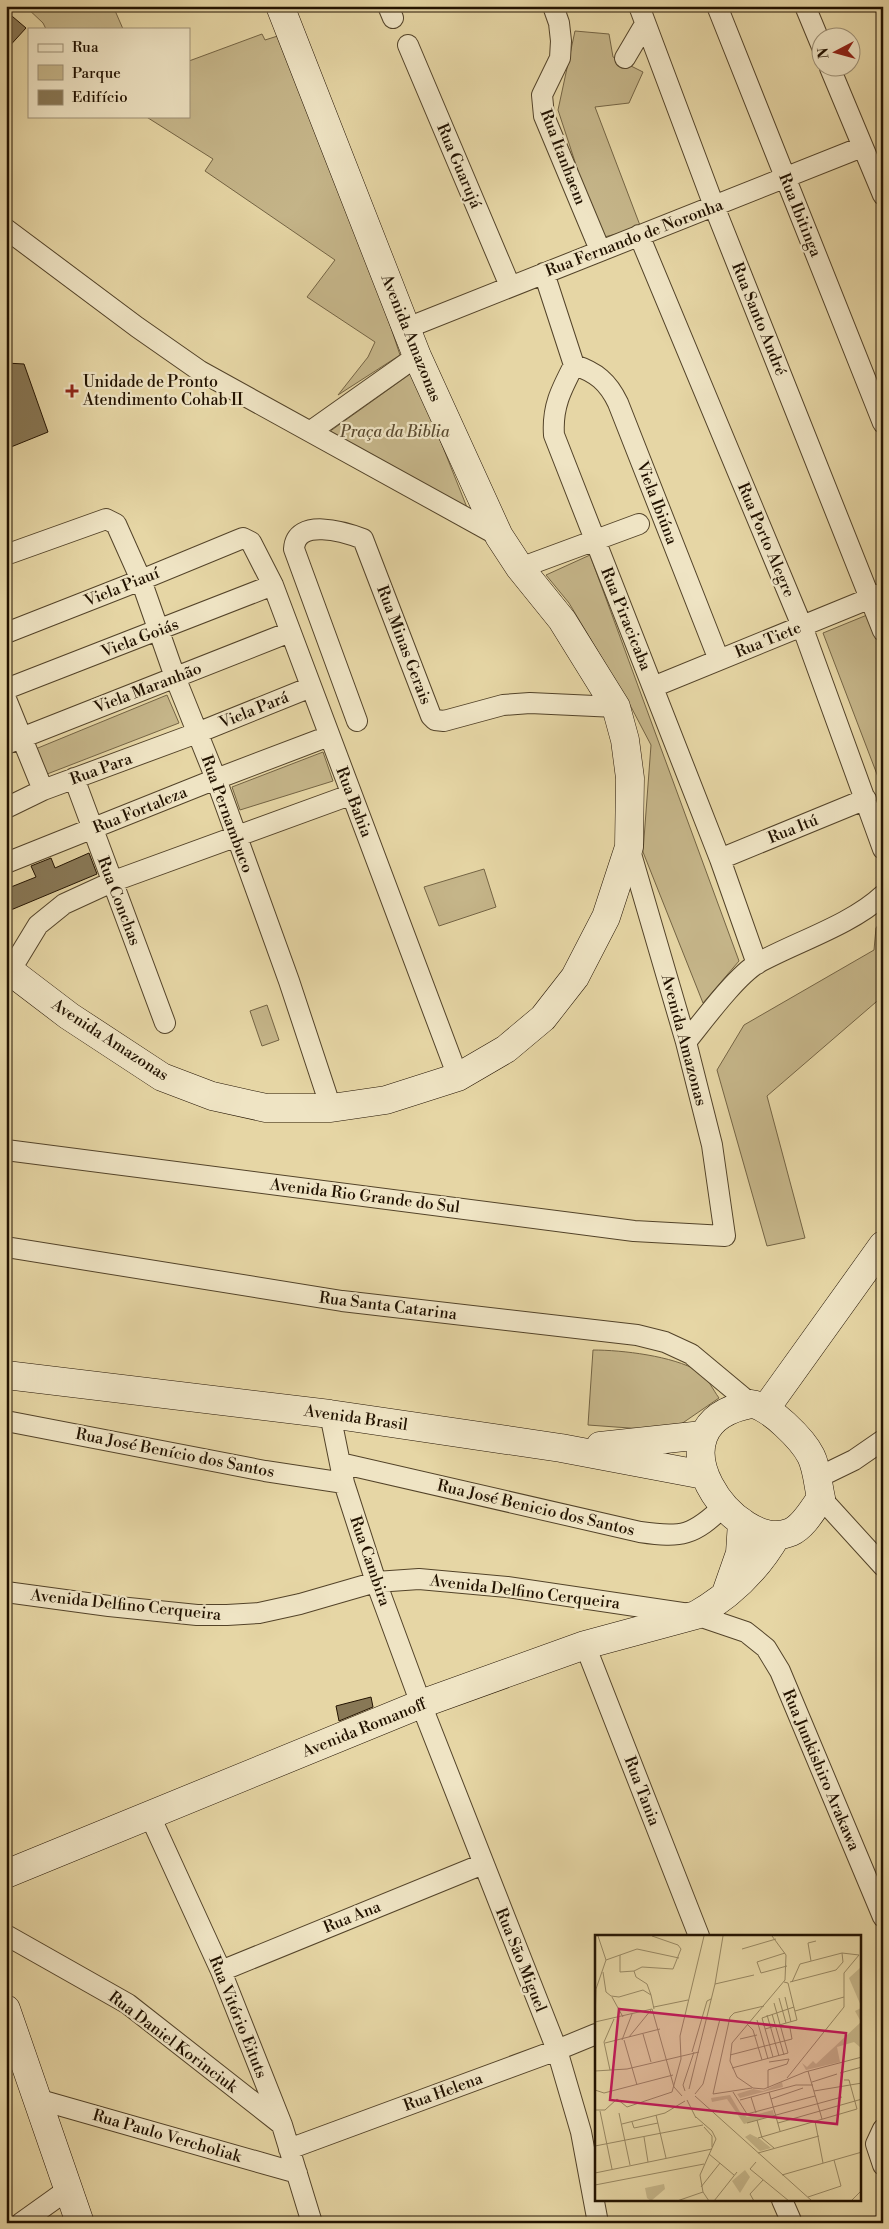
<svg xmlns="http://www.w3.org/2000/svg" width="889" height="2229" font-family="'Libre Bodoni',serif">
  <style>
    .green { fill: #c5b589; stroke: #746444 }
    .building { fill: #887856; stroke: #221200 }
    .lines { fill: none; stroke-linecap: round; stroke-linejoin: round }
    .street-casing { stroke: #534329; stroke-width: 22 }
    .secondary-casing { stroke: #221200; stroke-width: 29 }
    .street { stroke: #efe4c4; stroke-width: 20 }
    .secondary { stroke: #efe4c4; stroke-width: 28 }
    .poi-dot { fill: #8f2418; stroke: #efe4c4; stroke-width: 2 }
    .labels { text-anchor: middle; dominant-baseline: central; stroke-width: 4.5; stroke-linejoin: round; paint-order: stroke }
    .street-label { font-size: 16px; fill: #221200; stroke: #efe4c4 }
    .poi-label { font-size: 16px; fill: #221200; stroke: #efe4c4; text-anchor: start }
    .park-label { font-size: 16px; font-style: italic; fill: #5b4b30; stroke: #efe4c4 }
    .inset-road { fill: none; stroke: #988863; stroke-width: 1 }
    .view { fill: #c2185b; fill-opacity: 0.15; stroke: #c2185b; stroke-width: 2.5 }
    .inset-edge { fill: none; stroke: #221200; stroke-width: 2.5 }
  </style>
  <rect width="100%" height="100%" fill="#e6d6a5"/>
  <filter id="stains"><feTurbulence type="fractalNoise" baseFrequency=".004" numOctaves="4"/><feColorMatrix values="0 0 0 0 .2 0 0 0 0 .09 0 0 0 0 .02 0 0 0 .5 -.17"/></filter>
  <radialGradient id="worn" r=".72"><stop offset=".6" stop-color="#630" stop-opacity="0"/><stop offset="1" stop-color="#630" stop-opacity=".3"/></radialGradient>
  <!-- green -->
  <path class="green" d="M25,6H113L123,29H46L43,23Z
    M575,31L609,34L613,57L643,72L629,103L595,107L641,228L600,238L558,110Z
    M262,34L265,40L284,34L364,246L400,355L338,395L368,357L375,342L307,297L335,260L205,171L213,159L145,116H189V61Z
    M413,372L468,510L329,432Z
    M590,555L739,961L703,1003L643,852L651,745L630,705L569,603L546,575Z
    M867,615L883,651V790L823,633Z
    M167,695L179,723L42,776L33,750Z
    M323,752L333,781L240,810L232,787Z
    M484,869L496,907L439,926L424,887Z
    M883,918V996L767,1096L805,1238L767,1246L717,1070L744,1025L874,950L876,928Z
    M267,1005L279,1040L262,1046L250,1011Z
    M593,1350C622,1350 673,1356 698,1371C707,1376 713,1390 719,1398L671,1431L588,1425Z"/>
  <!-- building -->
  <path class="building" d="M6,11L26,28L6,50Z
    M6,363L24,364L48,432L6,449Z
    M89,853L97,874L6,912V889L36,877L31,866L51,858L55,868Z
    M371,1697L373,1707L339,1721L336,1706Z"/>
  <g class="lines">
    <defs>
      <path id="street" d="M388,6L393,18
        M553,6L559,23L561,41L560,58L542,95L544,116L600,250
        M639,6L714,206L883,631
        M717,6L883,423
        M805,6L822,47
        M408,45L510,286
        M625,58L645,24
        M830,68L883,195
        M6,229L137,327L200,371L499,536
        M639,235L802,626L883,849
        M544,273L574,365C561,390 552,407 554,435L720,859L757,964
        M407,328L862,147
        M574,365C596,372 608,382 618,403L719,660
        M311,431L417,356
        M11,553L106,519L116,524L141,580L175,677L216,779L289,981L331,1108
        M520,568L639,524
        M6,633L141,580L238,540L243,538L251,542L273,585L458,1077
        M653,687L883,593
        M6,689L273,585
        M6,699L43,790
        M357,721L294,549C296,517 345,532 363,539L431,716L435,720L444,721L503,705L530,703L616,707
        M6,744L290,632
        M74,778L165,1023
        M6,808L43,790L197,733L311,687
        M720,859L866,799
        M6,863L216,779L329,736
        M10,971L38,925L64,904L114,881L350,795
        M686,1042C703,1021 736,976 758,963C796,942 851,925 883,895
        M6,1150L634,1231L725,1236L712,1145L686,1042L629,847
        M6,1247L342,1301L637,1335L665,1342L691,1354L751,1404
        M330,1414L344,1483L376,1582L421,1704L557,2050L581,2132L598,2223
        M6,1421L265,1471L344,1483
        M340,1463L640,1532C682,1538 693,1536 724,1506
        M817,1478L854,1460L883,1440
        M821,1498L883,1566
        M6,1592L109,1606L197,1615H227L259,1613L300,1604L376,1582L419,1579L507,1587L696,1615L746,1632L766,1648L780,1671L883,1917
        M585,1645L699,1936
        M150,1816L221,1971L282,2125L312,2223
        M6,1935L128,2004L281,2124
        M221,1971L483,1864
        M37,2099L297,2173
        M883,2129L876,2144L883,2165
        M289,2149L557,2050L596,2034
        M782,2200L792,2223
        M21,2223L70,2188"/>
      <path id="secondary" d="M6,968L69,1016L162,1077L212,1096L266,1108H331L386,1100L458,1077L506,1049L543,1018L575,977L606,917L629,847L630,778L625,740L616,707L562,620L520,568L499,536L417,356L280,6
        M6,1375L330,1414L561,1448L704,1475
        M751,1404C769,1405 803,1440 811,1456C817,1468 818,1485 821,1498C813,1509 804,1526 791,1532C736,1556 642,1425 751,1404Z
        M766,1408L883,1245
        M600,1446L703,1435
        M726,1593L740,1553L742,1522
        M6,1874L421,1704L585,1645L696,1615C731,1595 757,1570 777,1535
        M6,2009L80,2223"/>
    </defs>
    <!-- street casing -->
    <use href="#street" class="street-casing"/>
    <!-- secondary casing -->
    <use href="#secondary" class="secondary-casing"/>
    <!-- street -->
    <use href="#street" class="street"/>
    <!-- secondary -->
    <use href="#secondary" class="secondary"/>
  </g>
  <!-- markers -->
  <path class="poi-dot" d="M69.5 383.5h5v5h5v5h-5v5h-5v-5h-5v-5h5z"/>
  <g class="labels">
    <!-- street labels -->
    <g class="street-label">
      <text transform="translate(563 157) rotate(69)">Rua Itanhaem</text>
      <text transform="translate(459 166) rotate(67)">Rua Guarujá</text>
      <text transform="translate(800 215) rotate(68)">Rua Ibitinga</text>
      <text transform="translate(634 238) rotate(-21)">Rua Fernando de Noronha</text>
      <text transform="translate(759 319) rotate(68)">Rua Santo André</text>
      <text transform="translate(411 338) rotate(68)">Avenida Amazonas</text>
      <text transform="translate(657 503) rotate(69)">Viela Ibiúna</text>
      <text transform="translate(766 540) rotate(67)">Rua Porto Alegre</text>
      <text transform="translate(122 587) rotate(-22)">Viela Piauí</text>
      <text transform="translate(626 619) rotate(68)">Rua Piracicaba</text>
      <text transform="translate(140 638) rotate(-21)">Viela Goiás</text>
      <text transform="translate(768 640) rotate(-22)">Rua Tiete</text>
      <text transform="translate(404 645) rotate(69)">Rua Minas Gerais</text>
      <text transform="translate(148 688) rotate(-21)">Viela Maranhão</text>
      <text transform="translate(254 710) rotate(-22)">Viela Pará</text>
      <text transform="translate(101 769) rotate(-20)">Rua Para</text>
      <text transform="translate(354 802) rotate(69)">Rua Bahia</text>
      <text transform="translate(140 810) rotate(-22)">Rua Fortaleza</text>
      <text transform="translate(227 814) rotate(70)">Rua Pernambuco</text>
      <text transform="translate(793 829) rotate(-22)">Rua Itú</text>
      <text transform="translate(119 901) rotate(69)">Rua Conchas</text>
      <text transform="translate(110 1040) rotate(33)">Avenida Amazonas</text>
      <text transform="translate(684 1040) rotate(75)">Avenida Amazonas</text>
      <text transform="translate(365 1196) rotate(7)">Avenida Rio Grande do Sul</text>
      <text transform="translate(388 1306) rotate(7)">Rua Santa Catarina</text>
      <text transform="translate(356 1418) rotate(8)">Avenida Brasil</text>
      <text transform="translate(175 1453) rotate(11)">Rua José Benício dos Santos</text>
      <text transform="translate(536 1508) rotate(13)">Rua José Benicio dos Santos</text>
      <text transform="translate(370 1561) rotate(71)">Rua Cambira</text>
      <text transform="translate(525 1592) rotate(7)">Avenida Delfino Cerqueira</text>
      <text transform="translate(126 1605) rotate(6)">Avenida Delfino Cerqueira</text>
      <text transform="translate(364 1728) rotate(-22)">Avenida Romanoff</text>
      <text transform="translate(821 1770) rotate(67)">Rua Junkishiro Arakawa</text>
      <text transform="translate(642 1791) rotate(69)">Rua Tania</text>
      <text transform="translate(352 1917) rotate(-22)">Rua Ana</text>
      <text transform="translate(521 1960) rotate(68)">Rua São Miguel</text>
      <text transform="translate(238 2017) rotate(68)">Rua Vitório Eituts</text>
      <text transform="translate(173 2042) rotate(37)">Rua Daniel Korinciuk</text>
      <text transform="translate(443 2092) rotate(-20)">Rua Helena</text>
      <text transform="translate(167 2136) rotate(16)">Rua Paulo Vercholiak</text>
    </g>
    <!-- poi labels -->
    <g class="poi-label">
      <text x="83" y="382">Unidade de Pronto<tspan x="83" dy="18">Atendimento Cohab II</tspan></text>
    </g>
    <!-- park labels -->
    <g class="park-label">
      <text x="395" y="432">Praça da Biblia</text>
    </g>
  </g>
  <!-- overview -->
  <g transform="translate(595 1935)">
    <rect width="266" height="266" fill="#e6d6a5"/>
    <path d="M266,32H267L266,71L254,43ZM266,73V113L259,107L242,112L245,127L211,135L207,128L212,132L218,126L221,129L266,87L260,76ZM187,147L188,152L145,163L142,159L158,154L168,156ZM135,160L145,177L152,182L178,175L179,180L149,189L132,164L117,167L116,163ZM155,199L165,204L176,213L165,216L150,202ZM150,235L155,242L145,258L137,246ZM69,249L70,254L56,266L52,263L50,253Z" fill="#c5b589"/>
    <path class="inset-road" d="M177,1L191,20L190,45L137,108L135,126L142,142L158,153L169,154L210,137L267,122M147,14L181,4M190,18L162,27L166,38L192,31M25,20V37L39,36M11,25L42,14L84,23M216,26L213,8L221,6M8,37L11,57L16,61L24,62L48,55L56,60L59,74M195,47L241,35L248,27L247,18M197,47L205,29L247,18L264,20M120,49L159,40M56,60L52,49L41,42L39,36L47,32L78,34L86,14L83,10L57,1M17,62L28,82M190,62L196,87M184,63L191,88M59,72L93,65M57,74L79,152L87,161M200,76L249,62M177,79L189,120M172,80L184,121M162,85L173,124M0,86L1,54L11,25L3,1M0,87L57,74M152,89L158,95L167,125M170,94L202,85L193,48L189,47M48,99L56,127M34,102L56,75M145,104L162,100M27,105L37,79M29,105L42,150M10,108L65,94M97,117L112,66L116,64M135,120L197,104L195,93M178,122L167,83L199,72M137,133L193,118L179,68M15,135L9,107L19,84M0,136L32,134L104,117M213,136L227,184M245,138L267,132M192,143L249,72V38L264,20M217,147L242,139M157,153L118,159L135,82L139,78L169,71M173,153V135L192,129L194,124L174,127M94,154L120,49L128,1M0,155L9,158L78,140M90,156L88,150L99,117M219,156L267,148M138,157L152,179L220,161M174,157L185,196M100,159L108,149L125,84M100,161L217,266M156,162L161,178M176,164L208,153M92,165L101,183M145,165L201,150H218M0,175H10L22,164L32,172L77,157L86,124L85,101L109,1M5,176L17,234M24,178L35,230M61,180L71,223M101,182L117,196L121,204L105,240L108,257L114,266M162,185L167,203L179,213M220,186L228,228M37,187L39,193L63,188M152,188L247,162M183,188L267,164M27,189L70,178L90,166M109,192L117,201V212M49,202L53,227M163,203L262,174L254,145H249M0,211L108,190M163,218L224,201M114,219L139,240M161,227L155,234L194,266M0,238L117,214M187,240L267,217M0,250L109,229M106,252L125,228M213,262L246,251L239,225M82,266L108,257M119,266L142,237M159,266L155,259L168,245M256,266L267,255"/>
    <path class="view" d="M24,74L251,98L242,189L15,165Z"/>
    <rect width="266" height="266" class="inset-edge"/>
  </g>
  <!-- margin -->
  <rect width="889" height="2229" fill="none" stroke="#e6d6a5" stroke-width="25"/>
  <rect x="8" y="8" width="874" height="2214" fill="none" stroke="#221200" stroke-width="2.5"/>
  <rect x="12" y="12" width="864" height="2204" fill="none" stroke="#221200"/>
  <!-- legend -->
  <rect x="28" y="28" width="162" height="90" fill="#efe4c4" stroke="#9d9076"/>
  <rect x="38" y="44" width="25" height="8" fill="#efe4c4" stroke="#9d9076"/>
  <text x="72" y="52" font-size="15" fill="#221200">Rua</text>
  <rect x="38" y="65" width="25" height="15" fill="#c5b589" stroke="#9d9076"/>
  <text x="72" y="78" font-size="15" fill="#221200">Parque</text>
  <rect x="38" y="90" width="25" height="15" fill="#887856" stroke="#9d9076"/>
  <text x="72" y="102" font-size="15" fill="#221200">Edifício</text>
  <!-- north arrow -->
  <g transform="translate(836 52) rotate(264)"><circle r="24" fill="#efe4c4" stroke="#9d9076"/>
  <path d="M0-4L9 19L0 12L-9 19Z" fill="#8f2418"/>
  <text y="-8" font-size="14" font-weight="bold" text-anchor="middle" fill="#221200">N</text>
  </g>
  <rect width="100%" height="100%" filter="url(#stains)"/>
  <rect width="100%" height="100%" fill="url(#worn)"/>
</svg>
